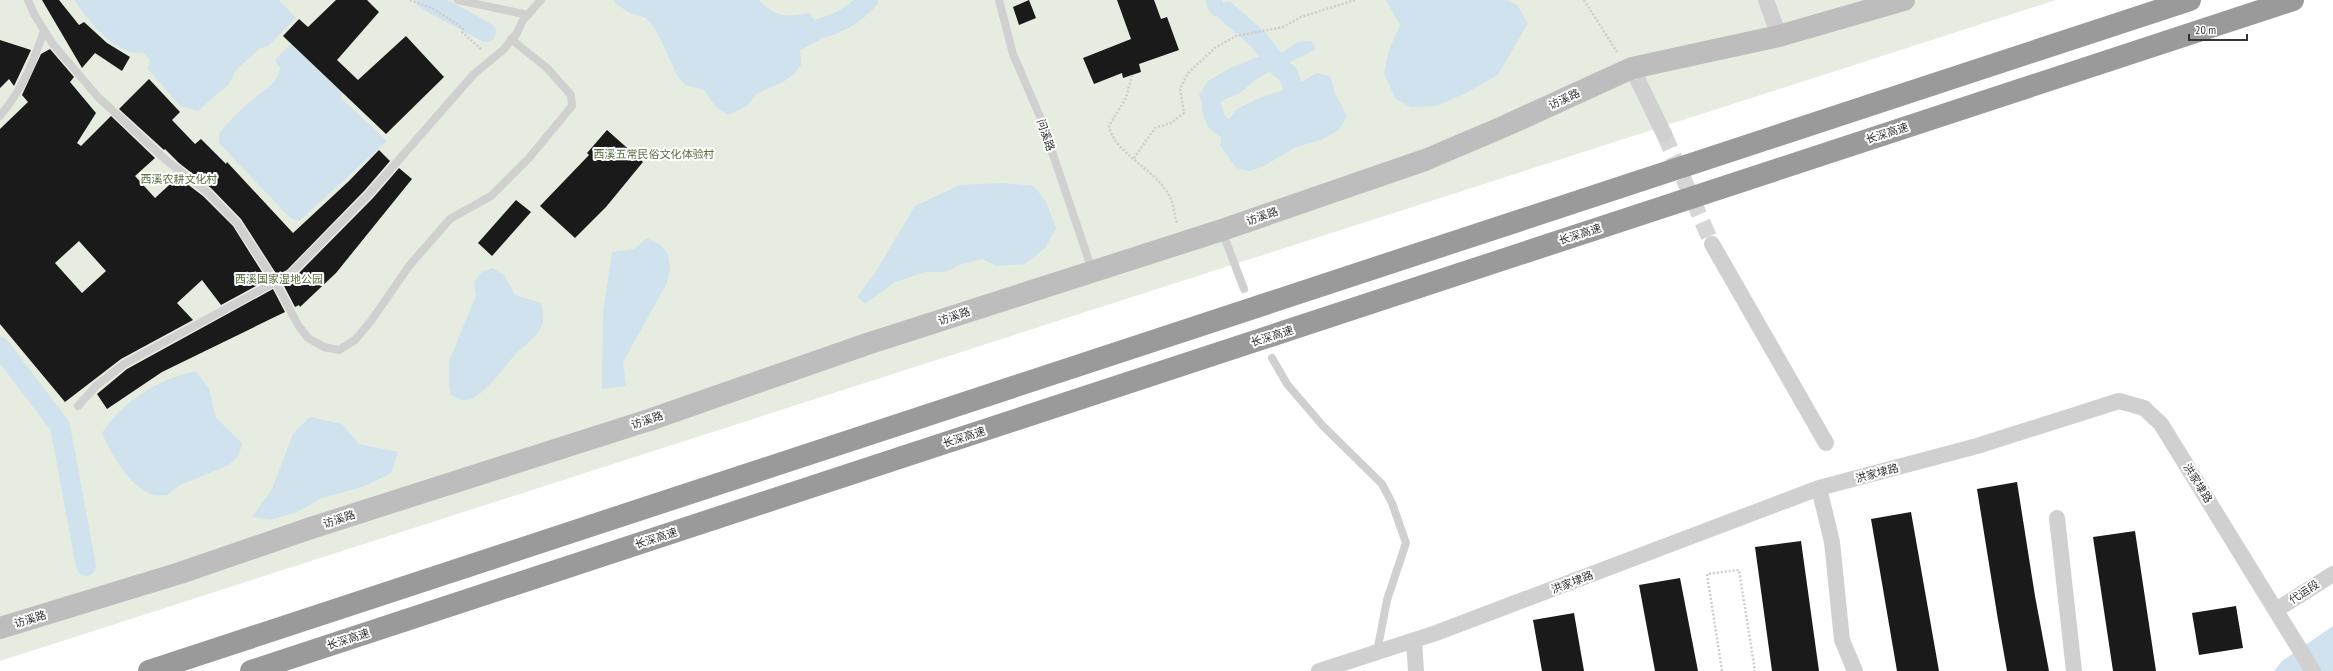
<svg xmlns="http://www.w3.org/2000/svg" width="2333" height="671" font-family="'PT Sans Narrow','Noto Sans SC',sans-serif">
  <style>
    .green { fill: #e6ecdf }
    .water { fill: #cfe2ee }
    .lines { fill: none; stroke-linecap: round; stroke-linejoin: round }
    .canal { stroke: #cfe2ee; stroke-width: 20 }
    .building { fill: #1a1a1a; fill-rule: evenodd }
    .street-tunnel { stroke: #d6d6d6; stroke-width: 16; stroke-dasharray: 16 8; stroke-linecap: butt }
    .path { stroke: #cdcdcd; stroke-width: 2.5; stroke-dasharray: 2 2; stroke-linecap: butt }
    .lane { stroke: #d0d0d0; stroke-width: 8 }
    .street { stroke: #d0d0d0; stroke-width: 16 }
    .secondary { stroke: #bdbdbd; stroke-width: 22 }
    .highway { stroke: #9a9a9a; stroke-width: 22 }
    .labels { text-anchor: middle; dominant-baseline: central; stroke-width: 4; stroke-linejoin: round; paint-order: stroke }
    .street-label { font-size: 11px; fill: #333; stroke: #fff }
    .park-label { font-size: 11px; fill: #56703f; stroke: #fff }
  </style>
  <rect width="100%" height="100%" fill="#fff"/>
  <!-- green -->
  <path class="green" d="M0,0H2056L0,661Z"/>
  <!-- water -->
  <path class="water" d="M74,0H279L296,18L267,47L260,48L236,70L229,84L198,111L180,106L148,69L150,60L145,54C141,52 134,54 130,52C105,43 89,20 74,0Z
    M614,0H759C776,18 786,17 809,13L824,32L820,40L800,50L801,65L795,73L783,82L756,94L747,106L728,115L716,107L703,89L685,85L677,75L656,30L646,18L628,12L616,4Z
    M1206,0H1222L1227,12L1221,17L1214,16L1207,8Z
    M1386,0H1507L1517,5L1528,23L1498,75L1466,93L1436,106L1411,107L1396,99L1384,74L1389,50L1400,25Z
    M1311,41L1316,49L1258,78L1240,93L1225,99L1206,114L1199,95L1208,81L1230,68L1263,55L1283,52L1298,42Z
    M291,44L342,92L341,98L387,141L299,221L290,218L219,143V133C229,122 239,111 250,102C262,91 277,85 280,68L275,60Z
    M1317,73L1331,77L1335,93L1347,116L1339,130L1321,140L1296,147L1262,167L1249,171L1236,168L1220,145L1223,127L1237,109L1259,98L1293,87Z
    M1003,183L1034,186L1046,202L1056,228L1045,248L1025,264L997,266L982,259L962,264L945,272H926L895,282L865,304L857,297L875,273L915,206L960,185Z
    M647,238L661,245L668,254L670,270L666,285L623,362L626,386L602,389L603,313L612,252L634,249Z
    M492,268L504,275L515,295L541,303C542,308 544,316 543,321C539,338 524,344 514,356C504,367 484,396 468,400C462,401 456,398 451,395L449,382V361L476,296L474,282L482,272Z
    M196,371L209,389L216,418L242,443L239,455L229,465L180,485L167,495C162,495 155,496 151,494C128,485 111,453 102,433C122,402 160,378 196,371Z
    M310,417L342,424L359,444L398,452L391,473L365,486L322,498L297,512L270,520L252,517L272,489L293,434Z
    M2333,626V671H2274L2282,661Z"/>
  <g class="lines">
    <!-- canal -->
    <path class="canal" d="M426,0L486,32
      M1227,12L1258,39L1280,68L1288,74L1293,87
      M822,28C841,22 854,15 868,0
      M1212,109L1216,121L1223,127
      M0,347L60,426L86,566"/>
  </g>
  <!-- building -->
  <path class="building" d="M42,0H59L79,25L84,22L107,43L130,57L122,71L95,53L82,68Z
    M336,0H367L379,12L337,60L358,80L406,36L444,77L386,134L283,36L299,19L308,27Z
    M1029,0L1036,18L1019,25L1013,7Z
    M1117,0H1154L1161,19L1167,17L1179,50L1139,64L1141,72L1123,78L1122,73L1094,84L1083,58L1131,39Z
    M0,40L31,50L14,86L9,79L0,88Z
    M50,49L74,77L70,82L96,113L77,143L81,146L111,116L155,158L135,176L155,198L178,177L203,196L233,226L267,280L221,305L202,280L177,303L193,320L121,359L65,402L0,324V129L28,102L22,95L41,54ZM79,241L106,271L82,293L55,263Z
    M149,79L180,112L172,120L195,144L201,139L226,164L227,162L293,233L349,181L379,150L390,161L365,190L287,270L277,275L241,219L211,188L179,163L165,149L164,150L119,109Z
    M607,130L643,162L606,207L575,238L540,206L589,155L587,153Z
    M399,168L412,179L336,273L300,307L299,305L295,307L283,284L294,278L373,198Z
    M516,200L531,212L492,256L478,243Z
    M273,289L285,312L162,372L107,409L97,394L127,369Z
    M2017,482L2035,596L2049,671H2007L1998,620L1977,489Z
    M1911,512L1939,671H1897L1871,519Z
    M2135,531L2156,671H2113L2093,537Z
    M1801,541L1819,671H1772L1755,547Z
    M1680,578L1698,671H1655L1639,585Z
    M2236,606L2243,648L2199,655L2192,613Z
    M1574,613L1584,671H1542L1533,620Z"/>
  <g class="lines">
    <!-- street-tunnel -->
    <path class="street-tunnel" d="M1664,134L1712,244"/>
    <!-- path -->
    <path class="path" d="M410,0L432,8L463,28L462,32L482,50
      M1584,0L1617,52
      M1132,75L1126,98L1109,126C1114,154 1158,170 1171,199C1174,206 1174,215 1177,223
      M1134,158L1155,128L1171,123L1184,113L1180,89L1188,73L1215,48L1236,36L1283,27L1301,17L1355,0
      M1722,671L1707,574L1739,570L1755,671"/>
    <!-- lane -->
    <path class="lane" d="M28,0L34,14L52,43L98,97L166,160L207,192L237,223L276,283L298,325L308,338L324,347L339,350L355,340L371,321L409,266L450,219L491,196L529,158L572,106L571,95L547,68L511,39
      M458,0L528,15
      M999,0L1013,54L1041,119L1092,270
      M0,116C23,88 32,65 44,31
      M1222,231L1244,289
      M1272,358L1287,384L1323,426L1382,484L1392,503L1406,543L1387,600L1377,652
      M78,406L96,386L124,364L290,274L369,194L473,75L504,49L517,33L523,20L541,0"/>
    <!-- street -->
    <path class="street" d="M1766,0L1779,36
      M1632,68L1664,134
      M1712,244L1826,443
      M1819,488L1832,542L1842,640L1855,671
      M2057,518L2074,671
      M2276,610L2333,574
      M1414,641L1416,671
      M1319,671L1436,633L1819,488L1977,446L2119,401L2144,408L2161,424L2313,671"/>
    <!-- secondary -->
    <path class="secondary" d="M0,628L180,573L311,528L649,420L867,344L1222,230L1425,160L1505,126L1632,68L1779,36L1904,0"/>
    <!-- highway -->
    <path class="highway" d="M149,671L2190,0
      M251,671L2293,0"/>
  </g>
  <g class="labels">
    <!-- street labels -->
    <g class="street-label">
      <text transform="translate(1564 99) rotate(-25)">访溪路</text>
      <text transform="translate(1887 133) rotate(-18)">长深高速</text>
      <text transform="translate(1046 135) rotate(71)">问溪路</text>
      <text transform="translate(1262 216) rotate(-19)">访溪路</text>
      <text transform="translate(1580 234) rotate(-18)">长深高速</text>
      <text transform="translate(954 316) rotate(-18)">访溪路</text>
      <text transform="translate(1272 336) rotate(-18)">长深高速</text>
      <text transform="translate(647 420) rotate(-18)">访溪路</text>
      <text transform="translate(964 437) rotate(-18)">长深高速</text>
      <text transform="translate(1877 473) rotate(-15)">洪家埭路</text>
      <text transform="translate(2198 483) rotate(58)">洪家埭路</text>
      <text transform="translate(339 519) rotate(-18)">访溪路</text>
      <text transform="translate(656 538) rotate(-18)">长深高速</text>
      <text transform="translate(1572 582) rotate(-21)">洪家埭路</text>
      <text transform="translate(2304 592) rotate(-33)">代运段</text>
      <text transform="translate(30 619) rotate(-17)">访溪路</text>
      <text transform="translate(348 639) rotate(-18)">长深高速</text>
    </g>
    <!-- park labels -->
    <g class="park-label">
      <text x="654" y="154">西溪五常民俗文化体验村</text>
      <text x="179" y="179">西溪农耕文化村</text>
      <text x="279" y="279">西溪国家湿地公园</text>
    </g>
  </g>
  <!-- scale -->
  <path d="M2189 34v6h58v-6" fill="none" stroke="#333333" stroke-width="2"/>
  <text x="2195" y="34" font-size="12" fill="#333333" stroke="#ffffff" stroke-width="3" paint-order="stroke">20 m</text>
</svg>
